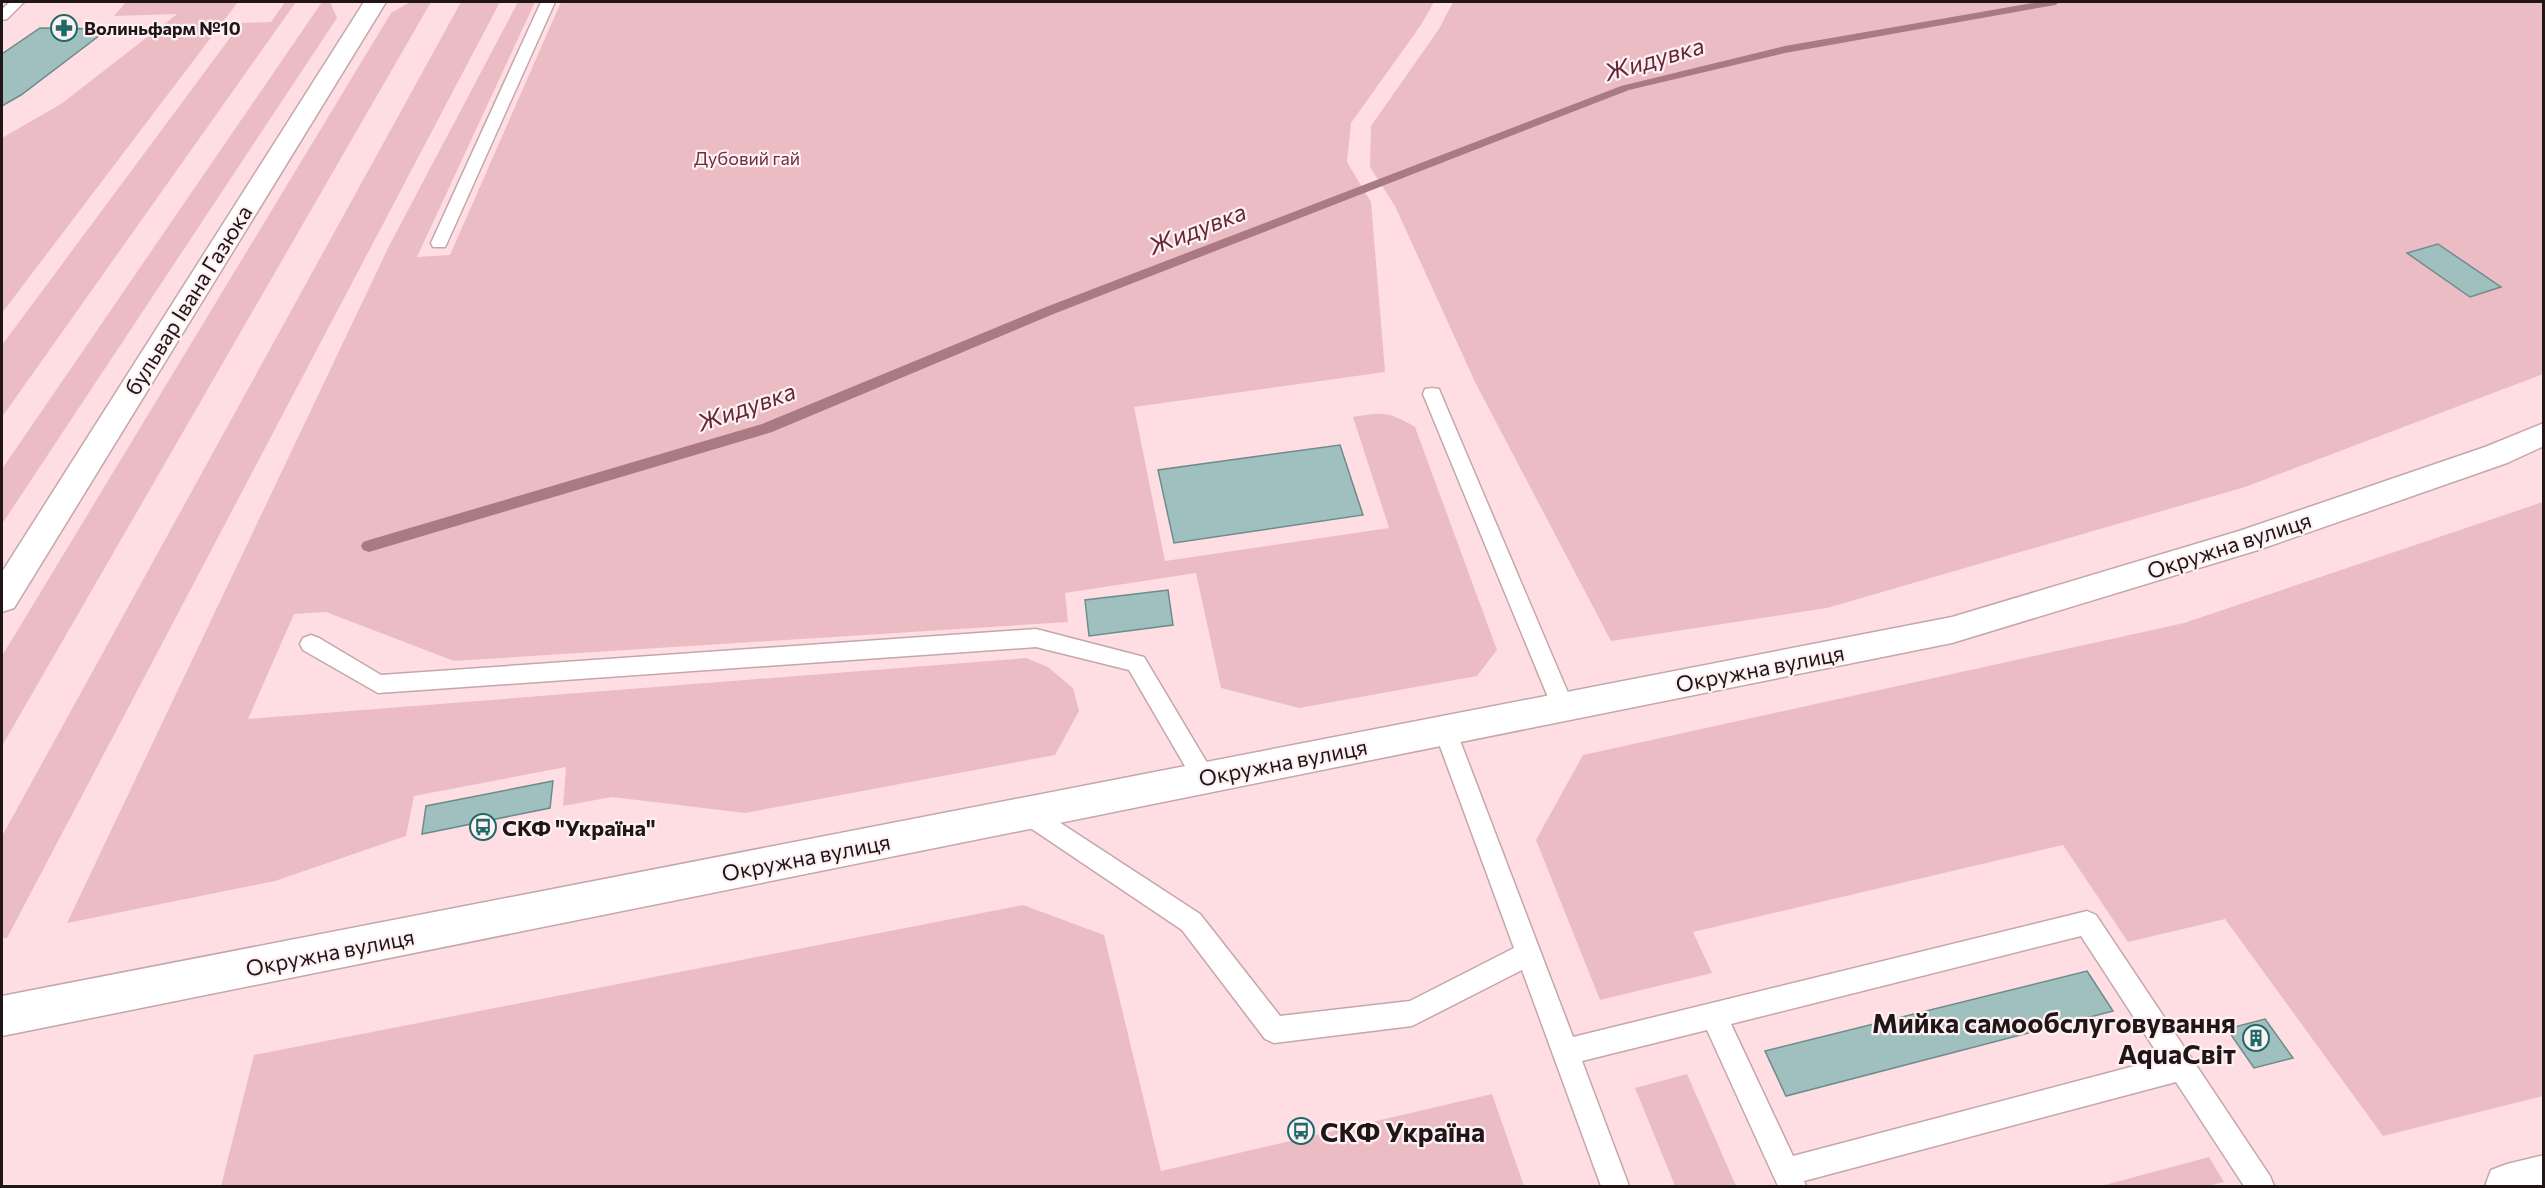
<svg xmlns="http://www.w3.org/2000/svg" width="2545" height="1188" font-family="Commissioner,sans-serif">
  <style>
    .green { fill: #ecbcc5 }
    .lines { fill: none; stroke-linecap: round; stroke-linejoin: round }
    .stream { fill: #aa7a83; fill-rule: evenodd }
    .building { fill: #9fc0bf; stroke: #6c8c8b; stroke-width: 1.5 }
    .lane-casing { stroke: #c4a6ab; stroke-width: 3 }
    .street-casing { stroke: #c4a6ab; stroke-width: 3 }
    .secondary-casing { stroke: #c4a6ab; stroke-width: 3 }
    .primary-casing { stroke: #c4a6ab; stroke-width: 3 }
    .lane { fill: #fff; fill-rule: evenodd }
    .street { fill: #fff; fill-rule: evenodd }
    .secondary { fill: #fff; fill-rule: evenodd }
    .primary { fill: #fff; fill-rule: evenodd }
    .labels { text-anchor: middle; dominant-baseline: central; stroke-width: 4.5; stroke-linejoin: round; paint-order: stroke }
    .far-poi-label { font-size: 18px; font-weight: bold; fill: #201517; stroke: #fef1f3; text-anchor: start }
    .far-park-label { font-size: 18px; fill: #6b2d3d; stroke: #fef1f3 }
    .street-label { font-size: 22px; fill: #201517; stroke: #fef1f3 }
    .poi-label { font-size: 22px; font-weight: bold; fill: #201517; stroke: #fef1f3; text-anchor: start }
    .water-label { font-size: 24px; font-style: italic; fill: #652738; stroke: #fef1f3 }
    .near-poi-label { font-size: 27px; font-weight: bold; fill: #201517; stroke: #fef1f3; text-anchor: end }
  </style>
  <rect width="100%" height="100%" fill="#fedee3"/>
  <!-- green -->
  <path class="green" d="M126,2H238L2,313V138L61,104L177,14L114,16Z
    M285,2H296L2,417V345L241,23L271,22Z
    M322,2H330L337,18L2,524V469Z
    M410,2H431L2,746V656L391,13Z
    M461,2H500L7,938H2V836Z
    M518,2H535L417,257L450,255L561,2H1434L1421,25L1351,123L1347,162L1371,202L1385,372L1134,407L1165,561L1389,528L1353,417C1383,412 1388,411 1415,427L1497,650L1477,676L1299,708L1221,688L1196,573L1065,593L1068,622L454,661L326,612L294,614L248,719L1026,658L1048,667L1073,688L1079,711L1055,755L745,813L612,797L563,806L566,767L414,796L406,836L275,881L67,923L389,246Z
    M1453,2H2543V374L2245,487L1827,608L1611,641L1475,382L1395,206L1370,167L1371,126L1439,29Z
    M2543,502V1096L2383,1136L2225,919L2128,942L2063,845L1693,932L1712,973L1600,1000L1536,840L1583,755L2184,623Z
    M1023,905L1104,935L1161,1171L1492,1094L1524,1186H221L254,1055Z
    M1687,1074L1736,1186H1675L1635,1088Z
    M2209,1157L2224,1182L2208,1186H2101Z"/>
  <g class="lines">
    <!-- stream -->
    <path class="stream" d="M2038,2H2060L2055,5L1785,53L1629,90L1056,313L772,432L369,552L363,550L361,546L363,542L369,540L762,424L1046,307L1621,86L1785,46Z"/>
  </g>
  <!-- building -->
  <path class="building" d="M40,28L108,29L21,95L2,106V54Z
    M2438,244L2501,287L2470,297L2407,253Z
    M1340,445L1363,515L1174,543L1158,470Z
    M1168,590L1173,625L1089,636L1085,600Z
    M553,781L550,808L422,834L426,806Z
    M2087,971L2113,1011L1786,1096L1765,1051Z
    M2265,1019L2293,1058L2254,1068L2227,1029Z"/>
  <g class="lines">
    <defs>
      <path id="lane" d="M10,2H24L7,19L2,20V9Z
        M541,2H555L447,243L445,247H433L431,243Z
        M1432,388L1439,389L1441,394L1574,707L1571,714L1563,716L1555,714L1552,707L1423,394L1425,389Z
        M1036,629L1144,657L1212,771L1216,778L1212,785L1204,788L1196,785L1129,670L1036,647L378,693L303,650L300,644L303,638L311,635L319,638L381,675Z
        M1445,720L1453,723L1456,730L1573,1037L2087,911L2096,915L2270,1176L2274,1186H2244L2176,1082L1804,1181L1806,1186H1778L1707,1030L1582,1061L1629,1186H1601L1522,970L1412,1026L1274,1043L1265,1039L1182,930L1020,821L1016,814L1020,807L1028,804L1036,807L1200,914L1280,1016L1410,1001L1514,948L1434,730L1437,723ZM2081,936L2161,1059L1793,1156L1731,1024Z"/>
      <path id="street" d="M2544,1155V1186H2485L2491,1170L2507,1164Z"/>
      <path id="secondary" d="M364,2H386L14,608L2,612V572Z"/>
      <path id="primary" d="M2544,423V446L2507,463L2258,550L1952,643L2,1036V996L1952,617L2239,531L2485,447Z"/>
    </defs>
    <!-- lane casing -->
    <use href="#lane" class="lane-casing"/>
    <!-- street casing -->
    <use href="#street" class="street-casing"/>
    <!-- secondary casing -->
    <use href="#secondary" class="secondary-casing"/>
    <!-- primary casing -->
    <use href="#primary" class="primary-casing"/>
    <!-- lane -->
    <use href="#lane" class="lane"/>
    <!-- street -->
    <use href="#street" class="street"/>
    <!-- secondary -->
    <use href="#secondary" class="secondary"/>
    <!-- primary -->
    <use href="#primary" class="primary"/>
  </g>
  <!-- icons -->
  <defs>
    <symbol id="pharmacy-ring" viewBox="-11 -11 22 22"><circle r="9.5" fill="#fef1f3" stroke="#1d6a68" stroke-width="1.5"/><path d="M-2-6h4v4h4v4h-4v4h-4v-4h-4v-4h4Z" fill="#1d6a68"/></symbol>
    <symbol id="bus-ring" viewBox="-11 -11 22 22"><circle r="9.5" fill="#fef1f3" stroke="#1d6a68" stroke-width="1.5"/><path d="M-5-6H5V4H4V6H2V4H-2V6H-4V4H-5ZM-3.5-4V0h7V-4ZM-3.5 1.2v1.5H-2V1.2ZM2 1.2v1.5H3.5V1.2Z" fill="#1d6a68"/></symbol>
    <symbol id="building-ring" viewBox="-11 -11 22 22"><circle r="9.5" fill="#fef1f3" stroke="#1d6a68" stroke-width="1.5"/><path d="M-4-6H4V6H1V3H-1V6H-4ZM-2.5-4.3h1.7v1.8h-1.7ZM.8-4.3h1.7v1.8H.8ZM-2.5-1h1.7V.8h-1.7ZM.8-1h1.7V.8H.8Z" fill="#1d6a68"/></symbol>
  </defs>
  <g fill-rule="evenodd">
    <use href="#pharmacy-ring" x="49" y="13" width="30" height="30"/>
    <use href="#bus-ring" x="468" y="812" width="30" height="30"/>
    <use href="#building-ring" x="2241" y="1023" width="30" height="30"/>
    <use href="#bus-ring" x="1286" y="1116" width="30" height="30"/>
  </g>
  <g class="labels">
    <!-- far-poi labels -->
    <g class="far-poi-label">
      <text x="84" y="28">Волиньфарм №10</text>
    </g>
    <!-- far-park labels -->
    <g class="far-park-label">
      <text x="747" y="158">Дубовий гай</text>
    </g>
    <!-- street labels -->
    <g class="street-label">
      <text transform="translate(188 300) rotate(-58)">бульвар Івана Газюка</text>
      <text transform="translate(2229 545) rotate(-18)">Окружна вулиця</text>
      <text transform="translate(1760 668) rotate(-11)">Окружна вулиця</text>
      <text transform="translate(1283 762) rotate(-11)">Окружна вулиця</text>
      <text transform="translate(806 857) rotate(-11)">Окружна вулиця</text>
      <text transform="translate(330 952) rotate(-11)">Окружна вулиця</text>
    </g>
    <!-- poi labels -->
    <g class="poi-label">
      <text x="502" y="827">СКФ "Україна"</text>
    </g>
    <!-- water labels -->
    <g class="water-label">
      <text transform="translate(1654 58) rotate(-16)">Жидувка</text>
      <text transform="translate(1197 228) rotate(-21)">Жидувка</text>
      <text transform="translate(746 406) rotate(-19)">Жидувка</text>
    </g>
    <!-- near-poi labels -->
    <g class="near-poi-label">
      <text x="2236" y="1022">Мийка самообслуговування<tspan x="2236" dy="31">AquaСвіт</tspan></text>
      <text x="1320" y="1131" text-anchor="start">СКФ Україна</text>
    </g>
  </g>
  <!-- border -->
  <rect width="2545" height="1188" fill="none" stroke="#201517" stroke-width="6"/>
</svg>
